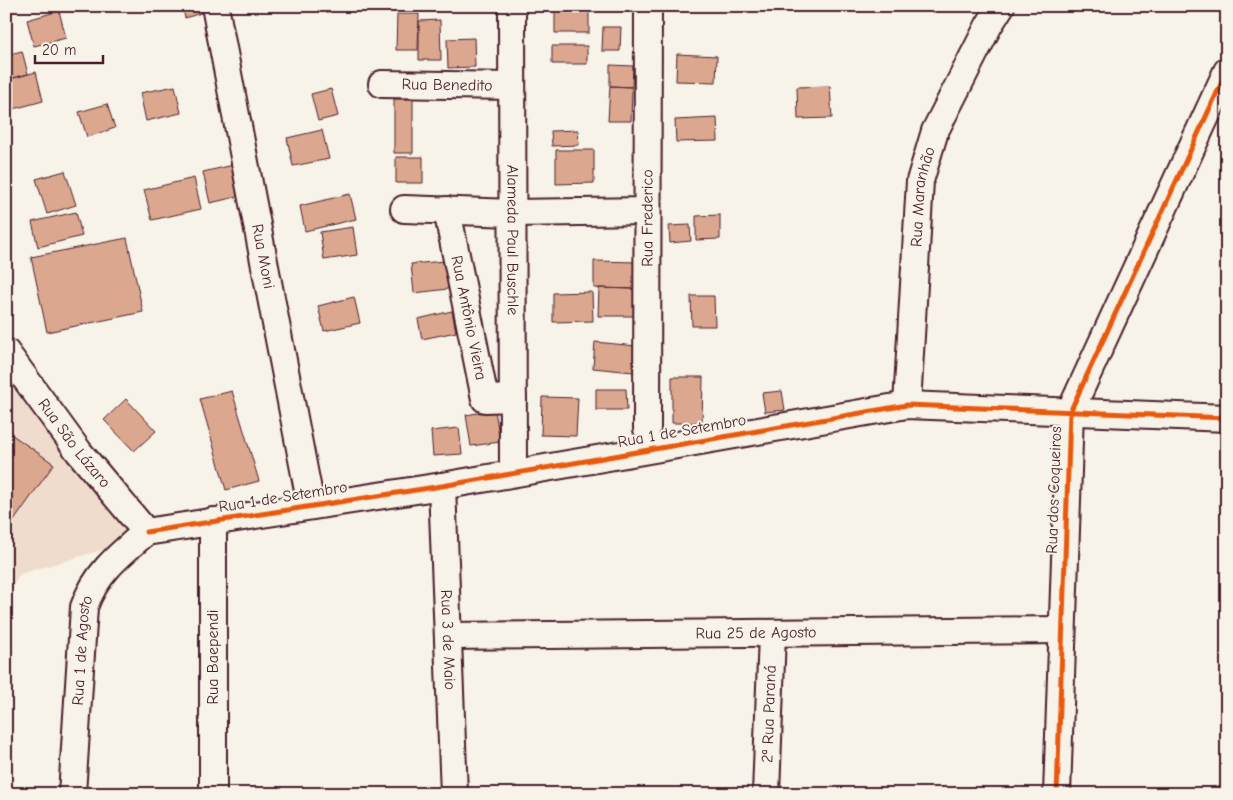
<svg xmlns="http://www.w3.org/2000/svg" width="1233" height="800" font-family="'Comic Neue',sans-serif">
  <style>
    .built { fill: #efdccd }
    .building { fill: #dba88f; stroke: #4a1f2b }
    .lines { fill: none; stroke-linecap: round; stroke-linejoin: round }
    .street-casing { stroke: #4a1f2b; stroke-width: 30 }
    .street { stroke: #f7f3e8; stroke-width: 26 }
    .cycleway-casing { stroke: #f7f3e8; stroke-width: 8 }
    .cycleway { stroke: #e8590c; stroke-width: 5 }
    .labels { text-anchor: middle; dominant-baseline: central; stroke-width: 4; stroke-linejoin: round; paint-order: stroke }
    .street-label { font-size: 16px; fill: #4a1f2b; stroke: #f7f3e8 }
  </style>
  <rect width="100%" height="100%" fill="#f7f3e8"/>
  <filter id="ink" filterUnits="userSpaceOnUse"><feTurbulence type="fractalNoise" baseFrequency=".02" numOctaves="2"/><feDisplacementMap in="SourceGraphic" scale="10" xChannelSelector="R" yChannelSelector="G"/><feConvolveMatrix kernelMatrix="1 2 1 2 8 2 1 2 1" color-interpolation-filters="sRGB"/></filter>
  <g filter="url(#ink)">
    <!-- built -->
    <path class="built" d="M6,380L127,527L126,543L20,574L6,597Z"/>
    <!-- building -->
    <path class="building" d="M182,6H210L211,10L185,18Z
      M555,7H589V33H555Z
      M59,11L66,38L34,46L27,20Z
      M397,14H419L418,50H396Z
      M440,20L441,60H419V21Z
      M603,27H621L620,51H602Z
      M474,38L475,67L448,68L447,39Z
      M552,46H587V64H552Z
      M22,51L28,74L6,80V55Z
      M677,54L717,56L716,82L676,81Z
      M610,65L633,66L632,87L610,86Z
      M36,72L43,101L6,111V80Z
      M175,86L181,113L146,121L140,93Z
      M610,86L632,87L631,121H608Z
      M830,86L832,118L798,119L797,87Z
      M331,89L338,116L318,121L311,94Z
      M394,99H413V153H394Z
      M107,104L115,128L87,137L79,112Z
      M717,118L718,141L676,142L675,120Z
      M322,130L329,159L293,166L287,138Z
      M578,130L579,145L552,146L551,131Z
      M556,150H594V183L556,184Z
      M396,157H423V183H396Z
      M242,163L249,194L210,203L203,172Z
      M65,171L76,205L47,214L36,179Z
      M194,178L201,209L152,220L144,190Z
      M350,194L356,219L305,231L300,206Z
      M76,212L82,236L38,247L32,222Z
      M720,215V239L696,240V216Z
      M690,225L691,241L670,243L669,226Z
      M353,227L357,255L324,260L320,232Z
      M127,238L143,312L47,332L31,257Z
      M445,261L448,289L414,293L411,264Z
      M594,261L636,262V289L594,288Z
      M599,288L636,289L635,316H598Z
      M592,292L593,321L553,322V293Z
      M691,296H714L715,326H692Z
      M354,297L360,323L324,331L318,306Z
      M452,311L456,332L422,339L418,319Z
      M595,342L636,346L633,372L593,368Z
      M672,377H703L702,423H672Z
      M596,389H626L627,410H596Z
      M232,391L259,481L226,490L200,399Z
      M782,391L785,410L765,412L762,393Z
      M542,397L578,398L576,436L541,435Z
      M126,399L156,431L134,451L104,420Z
      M495,410L500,442L471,446L466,415Z
      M459,428L462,454L433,456L431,431Z
      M8,432L54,464L6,532V434Z"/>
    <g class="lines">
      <defs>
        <g id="street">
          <path id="s1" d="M215,6L311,506"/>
          <path id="s2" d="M512,6L513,473"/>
          <path id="s3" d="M382,84L512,86"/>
          <path d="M404,209L513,213L647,211"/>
          <path id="s4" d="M447,210L485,399L513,398"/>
          <path id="s5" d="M6,352L79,452L146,532"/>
          <path id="s6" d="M907,405L920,181L935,131L989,25L1001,6"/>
          <path id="s7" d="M647,429L648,6"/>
          <path id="s8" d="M442,486L454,794"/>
          <path d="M146,532L442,486L907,405L1227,418"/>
          <path id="s9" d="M450,636L1061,630"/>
          <path id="s10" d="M72,794L84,607C96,573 119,555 146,532"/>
          <path d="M213,794V521"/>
          <path d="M766,794L772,634"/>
          <path d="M1057,794L1070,412L1227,71"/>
        </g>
      </defs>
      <!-- street casing -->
      <use href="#street" class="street-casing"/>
      <!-- street -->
      <use href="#street" class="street"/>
      <defs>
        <path id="cycleway" d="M146,532L442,486L907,405L1227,418
          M1057,794L1070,412L1227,71"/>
      </defs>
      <!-- cycleway casing -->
      <use href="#cycleway" class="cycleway-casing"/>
      <!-- cycleway -->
      <use href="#cycleway" class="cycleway"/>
    </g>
  </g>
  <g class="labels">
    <!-- street labels -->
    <g class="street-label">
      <text stroke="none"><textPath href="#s3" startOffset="65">Rua Benedito</textPath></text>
      <text stroke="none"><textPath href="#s6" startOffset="209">Rua Maranhão</textPath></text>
      <text stroke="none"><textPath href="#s7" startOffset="211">Rua Frederico</textPath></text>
      <text stroke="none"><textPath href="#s2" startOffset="234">Alameda Paul Buschle</textPath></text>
      <text stroke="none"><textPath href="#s1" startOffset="255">Rua Moni</textPath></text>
      <text stroke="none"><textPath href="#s4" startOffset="110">Rua Antônio Vieira</textPath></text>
      <text transform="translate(682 431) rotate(-10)">Rua 1 de Setembro</text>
      <text stroke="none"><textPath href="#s5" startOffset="114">Rua São Lázaro</textPath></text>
      <text transform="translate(1054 490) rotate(-88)">Rua dos Coqueiros</text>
      <text transform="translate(283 497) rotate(-9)">Rua 1 de Setembro</text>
      <text stroke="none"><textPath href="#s9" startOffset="306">Rua 25 de Agosto</textPath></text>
      <text stroke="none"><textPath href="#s8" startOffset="154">Rua 3 de Maio</textPath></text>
      <text stroke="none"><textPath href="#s10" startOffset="144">Rua 1 de Agosto</textPath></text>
      <text transform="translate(213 657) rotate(-90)">Rua Baependi</text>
      <text transform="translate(769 714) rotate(-88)">2ª Rua Paraná</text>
    </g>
  </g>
  <!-- margin -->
  <rect width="1233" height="800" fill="none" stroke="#f7f3e8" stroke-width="25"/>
  <rect x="12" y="12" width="1208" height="775" fill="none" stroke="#4a1f2b" stroke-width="2" filter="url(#ink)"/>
  <!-- scale -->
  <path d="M35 55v8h68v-8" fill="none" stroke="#4a1f2b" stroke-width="2.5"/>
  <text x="42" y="55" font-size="15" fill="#4a1f2b" stroke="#f7f3e8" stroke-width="4" paint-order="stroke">20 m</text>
</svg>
